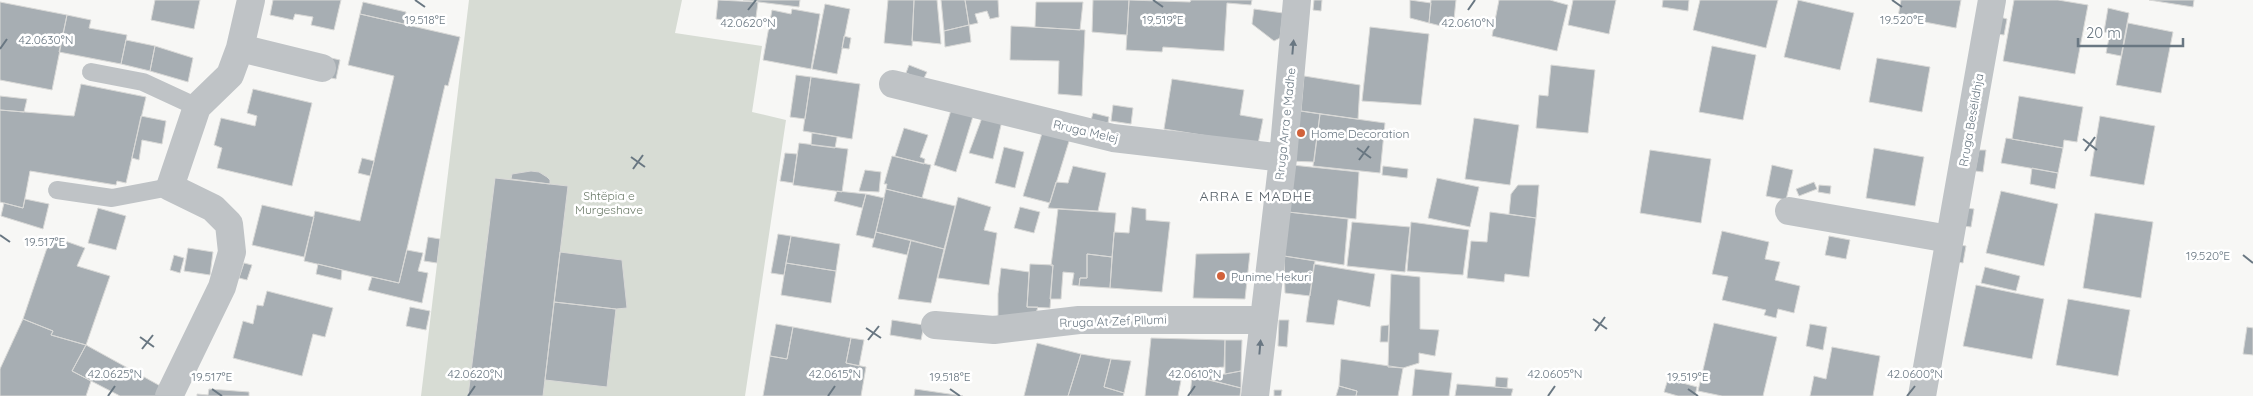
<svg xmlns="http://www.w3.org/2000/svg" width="2253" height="396" font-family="Quicksand,sans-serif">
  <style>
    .green { fill: #d7dcd4 }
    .building { fill: #a7aeb3; stroke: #d9d9d7 }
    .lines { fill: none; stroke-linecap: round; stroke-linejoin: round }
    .service { stroke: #bfc3c6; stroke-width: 18 }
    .minor { stroke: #bfc3c6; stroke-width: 28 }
    .oneway { fill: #697782 }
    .ticks { fill: none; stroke: #697782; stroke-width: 2 }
    .poi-dot { fill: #d1623b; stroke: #fff; stroke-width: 2 }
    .labels { text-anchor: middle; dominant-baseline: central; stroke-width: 5; stroke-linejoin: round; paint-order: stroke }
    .street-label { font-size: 12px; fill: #697782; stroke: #fff }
    .poi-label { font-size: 12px; fill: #697782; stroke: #fff; text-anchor: start }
    .park-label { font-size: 12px; fill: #6b7a68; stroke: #fff }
    .neighbourhood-label { font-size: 14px; letter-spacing: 1px; fill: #566068; stroke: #fff }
    .ticks-label { font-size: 12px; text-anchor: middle; fill: #697782; stroke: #fff; stroke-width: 5; stroke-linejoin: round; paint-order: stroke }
  </style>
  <rect width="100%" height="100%" fill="#f7f7f5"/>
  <!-- green -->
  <path class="green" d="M469,0H682L675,33L762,46L752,112L786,120L745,396H421Z"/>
  <!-- building -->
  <path class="building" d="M155,0H200L194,29L151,20Z
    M273,0H341L334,30L311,25L313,17L295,14L293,20L270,15Z
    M718,0L758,2L755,25L716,19Z
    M743,0H800L799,7Z
    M888,0H914L912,46L884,43Z
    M914,0H937L941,44L912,41Z
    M941,0H965L969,25L944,31Z
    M965,0H998L999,17L990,19L987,11L975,14L978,23L969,25Z
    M1093,0H1129L1127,35L1092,32Z
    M1129,0L1190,2L1191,0H1252L1251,5L1227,3L1224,51L1163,47L1162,52L1126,50Z
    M1314,0H1322L1321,11L1313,10Z
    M1410,0L1431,3L1429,23L1410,18Z
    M1431,0H1456L1453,29L1429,23Z
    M1499,0H1550L1568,5L1557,51L1492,36Z
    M1573,0H1616L1609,34L1568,25Z
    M1663,0H1689L1688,11L1662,7Z
    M1700,0H1778L1766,48L1693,30Z
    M1798,0L1854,13L1840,70L1784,57Z
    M1901,0H1961L1956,28L1898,17Z
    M2014,0H2058L2088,5L2075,74L2003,61Z
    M2149,0H2194L2193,7Z
    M0,2L67,15L52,90L0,80Z
    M363,2L406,12L404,24L360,14Z
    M1036,2H1083L1080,30L1035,27Z
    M825,4L850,9L837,74L812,69Z
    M2108,8L2129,13L2121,56L2106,53L2110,33L2104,32Z
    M792,9L820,14L811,69L763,60L772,10L791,14Z
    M1254,9L1283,13L1280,38L1274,41L1252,24Z
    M360,14L460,37L448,86L445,85L399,283L304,261L315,211L360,221L394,76L348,65Z
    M67,15L91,20L89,28L127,35L121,64L59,52Z
    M2000,17L2007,19L2004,35L1997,34Z
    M2128,23L2173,32L2161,93L2116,85Z
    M969,25L971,42L945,47L944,31Z
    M1011,26L1085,30L1082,96L1058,94L1059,61L1010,60Z
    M1370,27L1429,34L1421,105L1362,101Z
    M844,36L851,38L849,49L842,48Z
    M126,40L155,46L150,71L121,64Z
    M155,46L193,58L188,82L150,71Z
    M1712,46L1756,55L1743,120L1699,112Z
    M331,58L340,60L336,79L327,77Z
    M1877,58L1930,67L1922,112L1869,102Z
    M909,65L927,72L923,80L906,73Z
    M1551,65L1595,70L1588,133L1536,128L1539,95L1548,96Z
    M796,75L811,77L805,119L790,117Z
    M1304,76L1360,85L1358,119L1301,111Z
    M811,77L860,84L852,139L803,131Z
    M1172,79L1244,90L1240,115L1263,119L1258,144L1164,129Z
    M81,84L146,97L126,183L117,181L116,185L30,171L23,208L0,202V110L74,116Z
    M253,89L312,103L292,186L217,168L222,148L214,145L221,118L255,126L257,116L247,113Z
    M0,96L27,99L24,112L0,110Z
    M2019,96L2083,107L2077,142L2064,140L2063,148L2012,139Z
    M1113,105L1133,108L1131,124L1111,121Z
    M952,107L974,113L956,172L934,165Z
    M1294,110L1320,114L1314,162L1289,161Z
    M1093,113L1109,117L1108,123L1091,120Z
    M1320,114L1385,123L1380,173L1313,166Z
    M983,115L1002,121L993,159L969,153Z
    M141,116L166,121L162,144L142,140L139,160L132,158Z
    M2100,116L2155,126L2144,185L2090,176Z
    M1474,118L1519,125L1510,185L1465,179Z
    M904,128L928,135L920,157L925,159L924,164L895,156Z
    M1043,130L1070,138L1050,203L1023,196Z
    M812,133L837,137L835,148L811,145Z
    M2006,138L2063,148L2058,173L2001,163Z
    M799,143L848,149L842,192L793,185Z
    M1004,147L1024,152L1015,188L995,183Z
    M1874,148L1924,157L1915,206L1866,198Z
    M1650,150L1711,159L1701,223L1640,213Z
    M1979,150H1986L1983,172L1975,171Z
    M785,153L797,154L793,183L780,181Z
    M892,156L931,165L922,198L886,189L887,184H884Z
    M362,158L374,161L370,176L358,173Z
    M1292,165L1359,172L1356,219L1288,212Z
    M1772,165L1793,170L1786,200L1766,196Z
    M1073,166L1106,173L1098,211L1048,208L1056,182L1068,183Z
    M1383,166L1408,169L1407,178L1382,175Z
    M2032,168L2058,173L2055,189L2030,184Z
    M865,170L881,172L879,192L859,191Z
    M531,171L539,172L547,177L550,180V184L511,179L512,174Z
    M495,178L568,186L543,396H468Z
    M1437,178L1479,187L1470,227L1428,218Z
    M1814,182L1817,189L1799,196L1796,189Z
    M1518,185H1539L1536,218L1509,214L1511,194Z
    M1819,185L1831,186L1830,194L1818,192Z
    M886,189L955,206L944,249L876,232Z
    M837,191L866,194L862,208L834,201Z
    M2001,191L2058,204L2044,266L1986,253Z
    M866,194L884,198L874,239L856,235Z
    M958,197L991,207L984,230L997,233L989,285L938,278Z
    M25,199L49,204L43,229L1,216L4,203L23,208Z
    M262,205L314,217L304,257L252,245Z
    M1020,207L1040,212L1034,233L1014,228Z
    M1132,207L1146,209V220L1170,222L1162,292L1110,288L1114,232L1129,233Z
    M98,208L126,216L116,250L88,243Z
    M1966,208L1974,209L1971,227L1963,226Z
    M1058,209L1116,213L1112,257L1087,254V278H1080L1079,286L1072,285L1074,273L1063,272L1061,299H1050L1053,265L1051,266Z
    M1288,212L1348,219L1344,265L1284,256Z
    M1490,212L1536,218L1529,277L1505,274L1504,282L1467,278L1471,241L1487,242Z
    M2095,213L2153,222L2141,298L2083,288Z
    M1352,222L1410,227L1405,272L1347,266Z
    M1411,222L1469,230L1463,275L1407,271Z
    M1722,231L1769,242L1765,259L1780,262L1775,280L1800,286L1794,313L1778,309L1776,318L1764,315L1766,310L1722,300L1728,277L1712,274Z
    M876,232L911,240L907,255L872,247Z
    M778,234L791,236L784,275L771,273Z
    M51,236L85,248L77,266L110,276L86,345L51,335L53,331L23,319Z
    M791,236L840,244L836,271L786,263Z
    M1829,236L1850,240L1846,259L1825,255Z
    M428,237L440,239L437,263L424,261Z
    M911,240L944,249L931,303L898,299Z
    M1959,245L1966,246L1963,263L1957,262Z
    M188,248L213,252L210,275L184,271Z
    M407,250L423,253L418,271L428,273L422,303L368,290L372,277L399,283Z
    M560,252L622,260L627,308L616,309L554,302Z
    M1250,253L1245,299L1193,298L1196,254Z
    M1087,254L1112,257L1110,288L1079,286L1080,278H1087Z
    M174,255L184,258L180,273L170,270Z
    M1284,256L1315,261L1310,296L1285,293Z
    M244,263L252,265L247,280L239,278Z
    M786,263L836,271L831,303L781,295Z
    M318,264L342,270L341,280L316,274Z
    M1030,264L1053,265L1050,308L1027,307Z
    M1314,264L1375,274L1370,307L1338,300L1334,325L1306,322Z
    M1985,267L2020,276L2016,291L1981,283Z
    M1001,268L1029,272L1027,307H1038L1033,322L998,323V294Z
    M1391,274L1420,277V329L1439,330L1435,356L1419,353V363L1403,368L1388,367Z
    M1976,285L2044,299L2032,359L1963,346Z
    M267,291L333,308L325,337L313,334L302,376L233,358L243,321L253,324L257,305L263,306Z
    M2068,299L2130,310L2118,376L2056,365Z
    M554,302L616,309L607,387L545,380Z
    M410,307L430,311L426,330L406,326Z
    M23,319L53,331L51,335L86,345L72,371L91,381L86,396H0V369Z
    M892,320L924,325L921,340L890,335Z
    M1279,320H1289L1287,347L1278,346Z
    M1714,323L1777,337L1763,396H1722L1698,391Z
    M776,324L793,327L787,359L770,356Z
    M1810,324L1827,327L1823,350L1806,346Z
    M1389,325L1388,342H1380L1381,326Z
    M793,327L851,338L846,363L866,367L861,396H763L770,356L787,359Z
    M2247,327L2253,328V355L2243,354Z
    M851,338L864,340L859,366L846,363Z
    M1151,338L1225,340L1224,367L1183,370L1178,396H1145Z
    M1225,340H1242L1241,371L1225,374Z
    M1037,343L1081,354L1068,396H1024Z
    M86,345L164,388L159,396H120L72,371Z
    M1832,347L1880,356L1873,396H1810L1814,376L1826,379Z
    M1081,354L1111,359L1104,387L1124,393L1123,396H1068Z
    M1111,359L1131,361L1124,393L1104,387Z
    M1341,359L1403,368L1398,396H1356L1357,391L1339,386Z
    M1415,369L1452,373L1449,396H1412Z
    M1241,371V388L1199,377L1225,374Z
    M1192,376L1241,388L1240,396H1190Z
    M1496,377L1508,378L1507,388L1495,387Z
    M1668,379L1697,387L1695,396H1678L1664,392Z
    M1457,384L1507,388L1513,389L1511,396H1455Z
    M1339,386L1357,391L1356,396H1336Z
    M209,389L249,392V396H197V394L208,395Z
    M915,389L963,396H914Z
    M1274,390H1282L1281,396H1274Z"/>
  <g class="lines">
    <!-- service -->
    <path class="service" d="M91,72L143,82L197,107
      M57,190L112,198L170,187"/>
    <!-- minor -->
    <path class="minor" d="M240,48L322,68
      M893,84L1113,138L1283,158
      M1789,211L1949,239
      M935,325L994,330L1079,320H1262
      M169,396L222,287L232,252L229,224L213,208L170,187L197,107L230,75L240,48L251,0
      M1255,396L1283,158L1297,0
      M1922,396L1992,0"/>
  </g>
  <!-- one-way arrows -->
  <defs><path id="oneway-solid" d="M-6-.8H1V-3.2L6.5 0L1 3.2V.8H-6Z" transform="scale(1.25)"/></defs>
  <g class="oneway">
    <use href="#oneway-solid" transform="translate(1293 47) rotate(-85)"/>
    <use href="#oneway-solid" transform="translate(1260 347) rotate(-85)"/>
  </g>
  <!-- ticks -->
  <path class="ticks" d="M415,0L425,7M1153,0L1163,7M1892,0L1902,7M748,10L756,0M1468,10L1475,0M0,49L7,39M2083,139L2097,150M1357,148L1371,158M2085,151L2095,137M631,157L645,167M1359,160L1369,146M633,169L643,155M0,235L10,242M2243,255L2253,263M1593,319L1607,329M866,328L881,338M1595,331L1605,317M140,337L154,347M868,340L879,326M142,349L153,335M212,389L222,396M950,389L960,396M1688,389L1698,396M108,396L115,386M468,396L475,386M828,396L835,386M1188,396L1195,386M1548,396L1555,386M1907,396L1915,386"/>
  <!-- markers -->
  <g class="poi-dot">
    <circle cx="1301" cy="133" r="5"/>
    <circle cx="1221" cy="276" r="5"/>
  </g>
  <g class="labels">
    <!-- street labels -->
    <g class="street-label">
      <text transform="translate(1971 120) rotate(-80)">Rruga Besëlidhja</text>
      <text transform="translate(1285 124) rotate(-84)">Rruga Arra e Madhe</text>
      <text transform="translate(1086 131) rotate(13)">Rruga Melej</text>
      <text transform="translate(1113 321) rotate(-2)">Rruga At Zef Pllumi</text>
    </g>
    <!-- poi labels -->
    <g class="poi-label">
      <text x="1311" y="133">Home Decoration</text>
      <text x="1231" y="276">Punime Hekuri</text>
    </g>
    <!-- park labels -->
    <g class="park-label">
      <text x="609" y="195">Shtëpia e<tspan x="609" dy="14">Murgeshave</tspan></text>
    </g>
    <!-- neighbourhood labels -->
    <g class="neighbourhood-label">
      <text x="1256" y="196">ARRA E MADHE</text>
    </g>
  </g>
  <g class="ticks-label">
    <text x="1163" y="24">19.519°E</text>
    <text x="425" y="24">19.518°E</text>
    <text x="1902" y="24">19.520°E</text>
    <text x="748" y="27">42.0620°N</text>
    <text x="1468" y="27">42.0610°N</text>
    <text x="46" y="44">42.0630°N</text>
    <text x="45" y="246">19.517°E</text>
    <text x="2208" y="260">19.520°E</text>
    <text x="115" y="378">42.0625°N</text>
    <text x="475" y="378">42.0620°N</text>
    <text x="835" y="378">42.0615°N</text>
    <text x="1195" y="378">42.0610°N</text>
    <text x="1555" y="378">42.0605°N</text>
    <text x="1915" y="378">42.0600°N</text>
    <text x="212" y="381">19.517°E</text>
    <text x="950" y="381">19.518°E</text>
    <text x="1688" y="381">19.519°E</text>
  </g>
  <!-- scale -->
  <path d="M2078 38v8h105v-8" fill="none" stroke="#697782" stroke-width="2.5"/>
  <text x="2086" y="38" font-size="15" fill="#697782" stroke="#ffffff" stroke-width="4" paint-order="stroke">20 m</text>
</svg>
